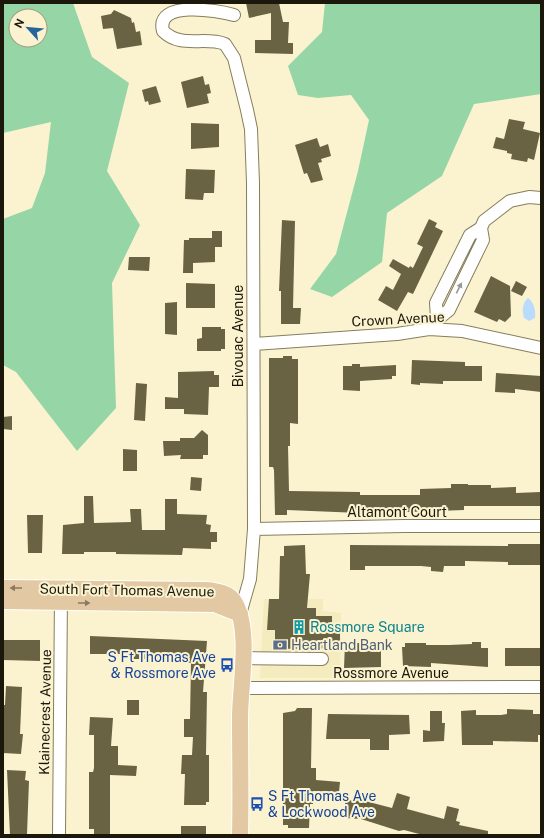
<svg xmlns="http://www.w3.org/2000/svg" width="544" height="838" font-family="'Public Sans',sans-serif">
  <style>
    .built { fill: #f4ebbf }
    .green { fill: #96d5a6; fill-rule: evenodd }
    .water { fill: #badcfc }
    .building { fill: #6a6343 }
    .lines { fill: none; stroke-linecap: round; stroke-linejoin: round }
    .minor-casing { stroke: #857e5d; stroke-width: 14 }
    .major-casing { stroke: #fff; stroke-width: 18 }
    .minor { stroke: #fff; stroke-width: 12 }
    .major { stroke: #e2c8a3; stroke-width: 16 }
    .oneway { fill: #989791 }
    .oneway2 { fill: #88795f }
    .labels { text-anchor: middle; dominant-baseline: central; stroke-width: 4; stroke-linejoin: round; paint-order: stroke }
    .street-label { font-size: 14px; fill: #1b180b; stroke: #fbf3cf }
    .culture-label { font-size: 14px; fill: #0d838f; stroke: #fbf3cf; text-anchor: start }
    .service-label { font-size: 14px; fill: #4e5e75; stroke: #fbf3cf; text-anchor: start }
    .transit-label { font-size: 14px; fill: #164399; stroke: #fbf3cf; text-anchor: end }
  </style>
  <rect width="100%" height="100%" fill="#fbf3cf"/>
  <!-- built -->
  <path class="built" d="M264,599H323V611L341,613L340,678H260Z"/>
  <!-- green -->
  <path class="green" d="M3,3H73L92,57L129,83L107,171L140,225L112,283L116,408L77,451L16,372L3,365V219L32,208L45,173L51,122L3,133ZM16,16H40V40H16Z
    M325,3H541V94L474,104L442,176L387,213L382,262L332,297L310,289L336,254L358,171L369,120L351,95L318,98L298,95L288,66L322,32Z"/>
  <!-- water -->
  <path class="water" d="M528,298C534,302 536,311 535,318L529,321L524,318C522,311 522,303 528,298Z"/>
  <!-- building -->
  <path class="building" d="M246,3H279L283,22H289L288,43H293V54L255,53V40H271V13L249,18Z
    M114,10L131,18L132,23L134,22L136,32L140,31L142,45L117,49L113,28L103,29L101,16L111,14Z
    M203,76L205,85L209,84L211,93L207,94L209,103L187,108L181,82Z
    M156,86L161,102L149,105L148,101L145,102L142,90Z
    M509,119L525,122L523,129L540,133L534,160L528,158L527,162L511,159L512,154L507,153V151L493,148L496,137L504,139Z
    M191,123L219,124V147L191,149Z
    M317,138L320,147L328,144L331,156L321,159L322,162L318,163L323,180L311,183L307,173L304,174L295,145Z
    M186,169L215,170L214,193H204L203,200L185,199Z
    M429,219L437,223L435,227L443,231L413,294L408,292L397,311L378,300L386,286L393,290L401,274L389,266L393,259L409,268L410,266L413,268L423,247L417,244Z
    M282,220L295,221L293,308H301L300,324H281V291H279Z
    M212,231H222V247H215V262L193,263V273H183L184,240H189V238H212Z
    M129,257H150L149,271L128,270Z
    M491,276L510,286L511,316L505,322L499,319L497,322L474,312Z
    M516,281L527,287L522,296L511,291Z
    M186,283L215,284V308H186Z
    M177,302V335L165,334V303Z
    M202,327H221V329H225V349H221V351H197V339L202,338Z
    M283,356H292V359H298V424L290,423V446H288L289,491L360,492V495H420V489L451,488V484H468V485H491V488L516,487V493L540,492V506H464V510L409,512H399V508H377L378,511L360,513L287,510V515H275L274,470L273,467H269V358H283Z
    M412,360L465,362V366H482V381H443V384L420,383V385L411,384Z
    M352,364H360V367L396,365V376H392V379L360,381V391L343,390V366H352Z
    M214,371V375H219V387H209L208,415L184,414V409H165V397L178,398V372Z
    M496,373L541,376V392L515,389V393L495,392Z
    M136,383L147,384L145,421L134,420Z
    M12,416V430L3,429V417Z
    M202,430L208,435V455H203V459H180L181,455L164,456L163,441H180V438H194Z
    M123,449L137,450V471H123Z
    M191,477L202,478L201,491L190,490Z
    M84,496H93L94,523L131,522L130,509H141L142,530H165V499H177V514L207,515L206,524L211,525L210,532H217V542H211V549L183,548L182,555L116,554V552H84V554H62L63,525L84,523Z
    M27,515H43L42,553H28Z
    M508,544H541V565H508V562L465,561V566H444L443,572L431,571V567L421,566H365V570H350V545L508,546Z
    M305,545L306,574H310L307,608H316V616H332V630H340V648L275,649V630H267L269,599H279L280,556H284V546Z
    M90,636L207,641L203,692H207L206,755H209V802H206V805H184L185,774H181L182,755H192L193,737H184V719H190L191,663L184,662V656H163V659H127L128,654H90Z
    M3,640H40V661L3,660Z
    M472,642H481V648H488V667L431,663V667L403,666L402,647H405V643H426V645H449L472,644Z
    M345,643H375V647H381V667L344,668Z
    M505,648H541V666H505Z
    M6,686L22,687L20,734H23L21,754L3,753V705H5Z
    M127,700H139V715H127Z
    M297,708H312L311,768H316V780L340,782L339,792L313,791V804H310L309,828H288V825H283V713L295,711Z
    M507,709L533,710V714H541V735H538V742L493,741V745H462L461,711L476,710V715H501L507,714Z
    M430,711H442V723H445L444,741L423,742V730L430,731Z
    M328,714L409,715L410,734L389,735V750H370V739H326Z
    M90,717L113,718L111,746H118V765L137,766L136,776L110,775V835H94V829H89V772H93L94,768V735H89Z
    M7,770L26,771L25,780L29,781L27,834L10,835Z
    M397,793L410,797L407,809L444,819L447,806L459,809L456,821L460,822L459,825L488,831V835H423L404,830L399,831L361,819L345,818V800L365,801L392,808Z
    M181,826H206V835H181Z"/>
  <g class="lines">
    <defs>
      <path id="minor" d="M234,15C216,10 155,0 163,31C181,49 204,36 225,44L234,58L247,110L251,129L253,183L254,529L250,579L240,614
        M437,318L436,303L470,235L481,228L484,221L510,201L529,197L541,198
        M434,322L449,310L463,281L483,240L481,228
        M254,344L397,334L429,329L462,331L541,348
        M254,529L404,526H541
        M243,658L322,659
        M242,688L541,687
        M59,835L61,594"/>
      <path id="major" d="M3,588L206,590C217,591 230,593 235,603C251,631 240,686 240,718C240,757 241,796 240,835
        M3,601L215,604L240,614"/>
    </defs>
    <!-- minor casing -->
    <use href="#minor" class="minor-casing"/>
    <!-- major casing -->
    <use href="#major" class="major-casing"/>
    <!-- minor -->
    <use href="#minor" class="minor"/>
    <!-- major -->
    <use href="#major" class="major"/>
  </g>
  <!-- one-way arrows -->
  <defs><path id="oneway-solid" d="M-6-.8H1V-3.2L6.5 0L1 3.2V.8H-6Z"/></defs>
  <use class="oneway" href="#oneway-solid" transform="translate(459 288) rotate(-64)"/>
  <g class="oneway2">
    <use href="#oneway-solid" transform="translate(16 588) rotate(-180)"/>
    <use href="#oneway-solid" transform="translate(84 603)"/>
  </g>
  <!-- icons -->
  <defs>
    <symbol id="building-bare" viewBox="-9 -9 18 18"><path d="M-4-6H4V6H1V3H-1V6H-4ZM-2.5-4.3h1.7v1.8h-1.7ZM.8-4.3h1.7v1.8H.8ZM-2.5-1h1.7V.8h-1.7ZM.8-1h1.7V.8H.8Z" fill="#0f9aa8" stroke="#fbf3cf" stroke-width="2.5" paint-order="stroke"/></symbol>
    <symbol id="bank-bare" viewBox="-9 -9 18 18"><path d="M-6-4H6V4H-6ZM0-2.3a2.3 2.3 0 1 0 0 4.6a2.3 2.3 0 1 0 0-4.6Z" fill="#5c6f8a" stroke="#fbf3cf" stroke-width="2.5" paint-order="stroke"/></symbol>
    <symbol id="bus-bare" viewBox="-9 -9 18 18"><path d="M-5-6H5V4H4V6H2V4H-2V6H-4V4H-5ZM-3.5-4V0h7V-4ZM-3.5 1.2v1.5H-2V1.2ZM2 1.2v1.5H3.5V1.2Z" fill="#1a4fb4" stroke="#fbf3cf" stroke-width="2.5" paint-order="stroke"/></symbol>
  </defs>
  <g fill-rule="evenodd">
    <use href="#building-bare" x="289" y="617" width="20" height="20"/>
    <use href="#bank-bare" x="270" y="635" width="20" height="20"/>
    <use href="#bus-bare" x="217" y="655" width="20" height="20"/>
    <use href="#bus-bare" x="247" y="794" width="20" height="20"/>
  </g>
  <g class="labels">
    <!-- street labels -->
    <g class="street-label">
      <text transform="translate(398 319) rotate(-3)">Crown Avenue</text>
      <text transform="translate(238 336) rotate(-90)">Bivouac Avenue</text>
      <text x="397" y="512">Altamont Court</text>
      <text transform="translate(127 590) rotate(1)">South Fort Thomas Avenue</text>
      <text x="391" y="673">Rossmore Avenue</text>
      <text transform="translate(45 712) rotate(-89)">Klainecrest Avenue</text>
    </g>
    <!-- culture labels -->
    <g class="culture-label">
      <text x="310" y="627">Rossmore Square</text>
    </g>
    <!-- service labels -->
    <g class="service-label">
      <text x="291" y="645">Heartland Bank</text>
    </g>
    <!-- transit labels -->
    <g class="transit-label">
      <text x="216" y="657">S Ft Thomas Ave<tspan x="216" dy="16">&amp; Rossmore Ave</tspan></text>
      <text x="268" y="796" text-anchor="start">S Ft Thomas Ave<tspan x="268" dy="16">&amp; Lockwood Ave</tspan></text>
    </g>
  </g>
  <!-- border -->
  <rect width="544" height="838" fill="none" stroke="#1b180b" stroke-width="8"/>
  <!-- north arrow -->
  <g transform="translate(28 28) rotate(297)"><circle r="19" fill="#fbf3cf" stroke="#a19b81"/>
  <path d="M0-3L7 15L0 10L-7 15Z" fill="#26659b"/>
  <text y="-6" font-size="11" font-weight="bold" text-anchor="middle" fill="#1b180b">N</text>
  </g>
</svg>
